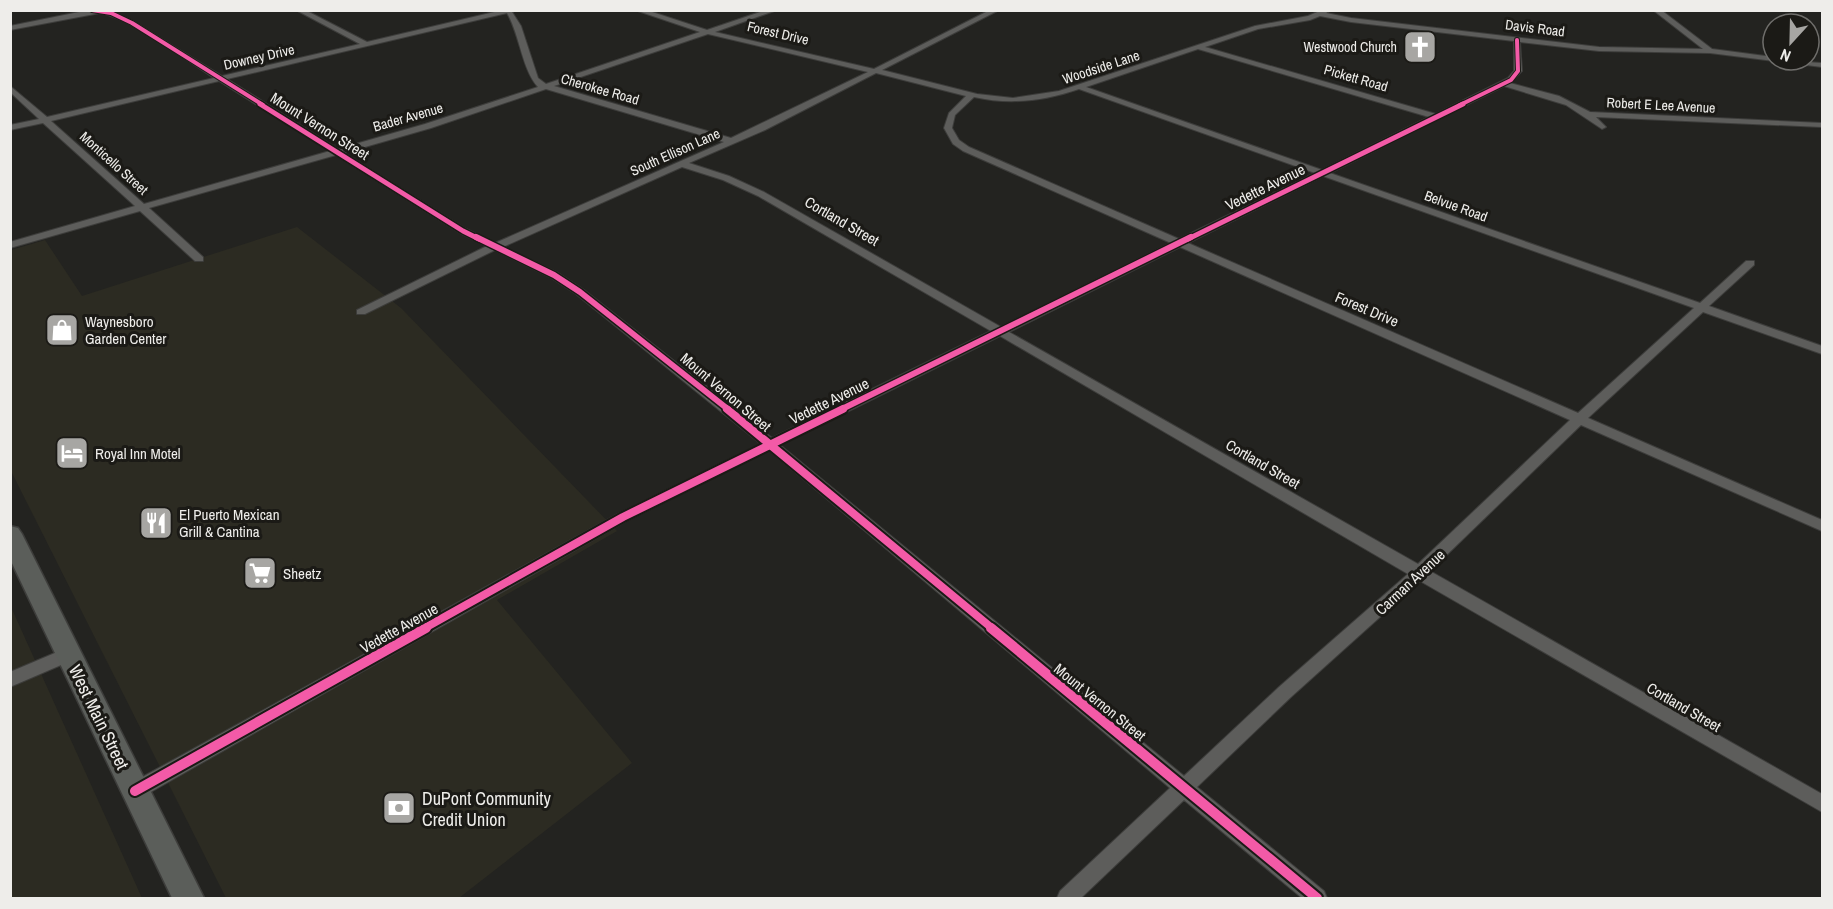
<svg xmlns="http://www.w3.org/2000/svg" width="1833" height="909" font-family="'Archivo Narrow',sans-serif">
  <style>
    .built { fill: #2c2b22 }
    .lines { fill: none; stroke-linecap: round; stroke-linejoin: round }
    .minor-casing { stroke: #3d3d3b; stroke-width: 2 }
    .primary-casing { stroke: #3d3d3b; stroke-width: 3 }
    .minor { fill: #5d5d5b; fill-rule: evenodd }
    .primary { fill: #5b5e5a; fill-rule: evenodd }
    .cycleway-far4-casing { stroke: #1b1a16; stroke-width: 6 }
    .cycleway-far3-casing { stroke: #1b1a16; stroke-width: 8 }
    .cycleway-far2-casing { stroke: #1b1a16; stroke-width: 9 }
    .cycleway-far1-casing { stroke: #1b1a16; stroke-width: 12 }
    .cycleway-casing { stroke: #1b1a16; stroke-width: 14 }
    .cycleway-far4 { stroke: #f35aa7; stroke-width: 4 }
    .cycleway-far3 { stroke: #f35aa7; stroke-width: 5 }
    .cycleway-far2 { stroke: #f35aa7; stroke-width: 6 }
    .cycleway-far1 { stroke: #f35aa7; stroke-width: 8 }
    .cycleway { stroke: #f35aa7; stroke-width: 10 }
    .labels { text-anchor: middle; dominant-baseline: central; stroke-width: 6; stroke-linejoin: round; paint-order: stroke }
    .far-street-label { font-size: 14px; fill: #eeedea; stroke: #1b1a16 }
    .far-poi-label { font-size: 14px; fill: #eeedea; stroke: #1b1a16; text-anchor: end }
    .street-label { font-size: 15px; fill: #eeedea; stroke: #1b1a16 }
    .poi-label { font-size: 15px; fill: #eeedea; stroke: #1b1a16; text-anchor: start }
    .near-street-label { font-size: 18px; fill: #eeedea; stroke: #1b1a16 }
    .near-poi-label { font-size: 18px; fill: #eeedea; stroke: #1b1a16; text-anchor: start }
  </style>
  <rect width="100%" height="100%" fill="#232320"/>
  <!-- built -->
  <path class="built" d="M297,227L401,308L617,531L497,600L632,763L459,898H226L11,471V250L45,240L82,296Z
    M11,607L142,898H11Z"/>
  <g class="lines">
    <defs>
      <path id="minor" d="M89,10L111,11L134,22L222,76L360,44L296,10H305L367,42L503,10H516L512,12L521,26L538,78L546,84L700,32L635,10H646L707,30L766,10H777L715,32L874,69L990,10H999L882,70L977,94L1013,98L1059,91L1255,26L1308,16L1322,10H1331L1326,13L1351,18L1599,47L1703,49L1653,10H1661L1712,49L1773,57V60L1822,63V67L1710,53L1599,51L1520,42L1522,71L1510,83L1559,96L1590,112L1822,123V127L1596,117L1606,127L1602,129L1566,105L1504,86L1330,173L1700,303L1746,261H1754V265L1709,306L1822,346V354L1703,312L1588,418L1822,520V531L1581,425L1430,571L1822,794V812L1420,581L1291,697L1197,787L1324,891L1327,898H1302L1184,800L1081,898H1057L1060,891L1170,788L769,450L628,520L142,797L135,799L128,797L126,791L128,785L618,514L761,444L576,294L550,277L495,250L365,314H357V310L487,246L460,233L336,155L149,208L203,257V261H195L140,211L10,248V242L135,206L43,123L10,130V125L39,119L10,92V86L47,117L214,78C186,60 131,18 100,13L10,30V26ZM507,13C520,35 522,70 538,87L425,124L338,149L227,79ZM1320,16L1351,22L1514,41V71L1508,78L1436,114L1205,47L1258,29L1310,20ZM708,34L868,72L731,138L554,86ZM1198,49L1429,117L1322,170L1086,87ZM876,73L966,96L949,113L944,128L953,144L963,151L1171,243L1001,327L764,192L729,176L689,163L765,130ZM219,81L330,151L144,204L51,121ZM546,89L724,142L495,243L466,229L344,153L431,128ZM1079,89L1315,173L1179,239L969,147L959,140L952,128L955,115L974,97C1009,105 1045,101 1079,89ZM682,167L723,180L758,196L991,331L772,438L584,290L558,273L503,247ZM1323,176L1694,308L1578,413L1188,243ZM1180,247L1570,420L1418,564L1009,332ZM1000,336L1408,574L1279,687L1184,776L780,445Z
        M69,647L75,649L77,654L75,659L10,687V672Z"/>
      <path id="primary" d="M10,526L18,528L22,534L204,898H172L10,559Z"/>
    </defs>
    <!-- minor casing -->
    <use href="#minor" class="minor-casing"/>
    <!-- primary casing -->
    <use href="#primary" class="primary-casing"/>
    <!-- minor -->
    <use href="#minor" class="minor"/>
    <!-- primary -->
    <use href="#primary" class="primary"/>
    <defs>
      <path id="cycleway-far4" d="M92,10L111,13L132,23L263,105
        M1460,105L1511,80L1518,71L1517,40"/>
      <path id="cycleway-far3" d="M260,104L463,231L479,239
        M1188,239L1463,104"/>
      <path id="cycleway-far2" d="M476,237L554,275L580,292L729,410
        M840,410L1191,237"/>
      <path id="cycleway-far1" d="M727,409L993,629
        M423,629L623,517L843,409"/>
      <path id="cycleway" d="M991,628L1317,898
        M135,791L426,628"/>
    </defs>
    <!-- cycleway-far4 casing -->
    <use href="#cycleway-far4" class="cycleway-far4-casing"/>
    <!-- cycleway-far3 casing -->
    <use href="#cycleway-far3" class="cycleway-far3-casing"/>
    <!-- cycleway-far2 casing -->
    <use href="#cycleway-far2" class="cycleway-far2-casing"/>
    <!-- cycleway-far1 casing -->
    <use href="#cycleway-far1" class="cycleway-far1-casing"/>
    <!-- cycleway casing -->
    <use href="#cycleway" class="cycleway-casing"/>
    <!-- cycleway-far4 -->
    <use href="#cycleway-far4" class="cycleway-far4"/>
    <!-- cycleway-far3 -->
    <use href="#cycleway-far3" class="cycleway-far3"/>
    <!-- cycleway-far2 -->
    <use href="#cycleway-far2" class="cycleway-far2"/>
    <!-- cycleway-far1 -->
    <use href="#cycleway-far1" class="cycleway-far1"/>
    <!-- cycleway -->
    <use href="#cycleway" class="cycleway"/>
  </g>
  <!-- icons -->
  <defs>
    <symbol id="church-square" viewBox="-11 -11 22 22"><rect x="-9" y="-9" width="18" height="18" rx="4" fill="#a7a6a3" stroke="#1b1a16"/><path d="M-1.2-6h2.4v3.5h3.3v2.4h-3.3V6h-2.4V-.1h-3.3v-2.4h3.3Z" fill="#fff"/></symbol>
    <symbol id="shop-square" viewBox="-11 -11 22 22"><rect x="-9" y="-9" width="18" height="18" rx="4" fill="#a7a6a3" stroke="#1b1a16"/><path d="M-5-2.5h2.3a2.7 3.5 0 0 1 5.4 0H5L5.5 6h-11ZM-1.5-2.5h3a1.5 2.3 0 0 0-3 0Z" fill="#fff"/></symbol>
    <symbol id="hotel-square" viewBox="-11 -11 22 22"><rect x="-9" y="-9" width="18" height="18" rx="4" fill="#a7a6a3" stroke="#1b1a16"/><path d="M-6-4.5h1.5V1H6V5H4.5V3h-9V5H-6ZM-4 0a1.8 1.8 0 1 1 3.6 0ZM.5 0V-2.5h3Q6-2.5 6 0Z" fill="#fff"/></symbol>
    <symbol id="restaurant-square" viewBox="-11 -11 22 22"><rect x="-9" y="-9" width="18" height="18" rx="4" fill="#a7a6a3" stroke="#1b1a16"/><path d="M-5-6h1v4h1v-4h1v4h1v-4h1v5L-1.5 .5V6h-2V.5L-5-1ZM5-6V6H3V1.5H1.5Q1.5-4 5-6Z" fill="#fff"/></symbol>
    <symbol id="supermarket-square" viewBox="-11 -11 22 22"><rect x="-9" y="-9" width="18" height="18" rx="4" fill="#a7a6a3" stroke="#1b1a16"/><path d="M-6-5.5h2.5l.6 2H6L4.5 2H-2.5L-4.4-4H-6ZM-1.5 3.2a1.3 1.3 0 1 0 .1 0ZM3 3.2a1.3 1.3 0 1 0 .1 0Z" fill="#fff"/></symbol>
    <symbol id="bank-square" viewBox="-11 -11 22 22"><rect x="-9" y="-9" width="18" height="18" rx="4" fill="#a7a6a3" stroke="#1b1a16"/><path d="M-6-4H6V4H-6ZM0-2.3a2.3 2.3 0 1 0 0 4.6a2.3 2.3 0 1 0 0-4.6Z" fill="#fff"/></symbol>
  </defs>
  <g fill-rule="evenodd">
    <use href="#church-square" x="1401" y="28" width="38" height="38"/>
    <use href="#shop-square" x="43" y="311" width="38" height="38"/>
    <use href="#hotel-square" x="53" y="434" width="38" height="38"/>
    <use href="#restaurant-square" x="137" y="504" width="38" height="38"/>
    <use href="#supermarket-square" x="241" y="554" width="38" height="38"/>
    <use href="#bank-square" x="380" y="789" width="38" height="38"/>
  </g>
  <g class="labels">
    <!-- far-street labels -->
    <g class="far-street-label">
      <text transform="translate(1535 28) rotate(7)">Davis Road</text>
      <text transform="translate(778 33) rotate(13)">Forest Drive</text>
      <text transform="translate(259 57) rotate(-13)">Downey Drive</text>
      <text transform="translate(1101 67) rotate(-18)">Woodside Lane</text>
      <text transform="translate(1356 78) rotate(16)">Pickett Road</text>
      <text transform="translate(600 89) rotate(16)">Cherokee Road</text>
      <text transform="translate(1661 105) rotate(3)">Robert E Lee Avenue</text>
      <text transform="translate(408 117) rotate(-16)">Bader Avenue</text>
      <text transform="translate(675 152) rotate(-24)">South Ellison Lane</text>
      <text transform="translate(114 163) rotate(42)">Monticello Street</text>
      <text transform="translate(1456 206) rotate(20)">Belvue Road</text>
    </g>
    <!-- far-poi labels -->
    <g class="far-poi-label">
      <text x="1397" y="47">Westwood Church</text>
    </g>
    <!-- street labels -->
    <g class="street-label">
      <text transform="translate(320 126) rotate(32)">Mount Vernon Street</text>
      <text transform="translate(1265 187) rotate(-26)">Vedette Avenue</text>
      <text transform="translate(842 221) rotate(30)">Cortland Street</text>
      <text transform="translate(1367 309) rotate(23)">Forest Drive</text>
      <text transform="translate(726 392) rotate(40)">Mount Vernon Street</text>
      <text transform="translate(829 401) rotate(-26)">Vedette Avenue</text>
      <text transform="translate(1263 464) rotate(30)">Cortland Street</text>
      <text transform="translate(1410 582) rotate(-43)">Carman Avenue</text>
      <text transform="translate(399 628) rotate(-29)">Vedette Avenue</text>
      <text transform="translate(1100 702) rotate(39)">Mount Vernon Street</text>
      <text transform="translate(1684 707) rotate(30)">Cortland Street</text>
    </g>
    <!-- poi labels -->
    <g class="poi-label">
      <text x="85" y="321">Waynesboro<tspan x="85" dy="17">Garden Center</tspan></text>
      <text x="95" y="453">Royal Inn Motel</text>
      <text x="179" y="514">El Puerto Mexican<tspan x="179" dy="17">Grill &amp; Cantina</tspan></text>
      <text x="283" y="573">Sheetz</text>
    </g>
    <!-- near-street labels -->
    <g class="near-street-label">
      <text transform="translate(99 717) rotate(64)">West Main Street</text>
    </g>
    <!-- near-poi labels -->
    <g class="near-poi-label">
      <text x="422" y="798">DuPont Community<tspan x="422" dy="21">Credit Union</tspan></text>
    </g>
  </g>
  <!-- border -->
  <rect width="1833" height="909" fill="none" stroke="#eeedea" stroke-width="24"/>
  <!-- north arrow -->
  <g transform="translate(1791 42) rotate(202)"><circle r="28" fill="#1b1a16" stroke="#6f6e6b" stroke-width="1.5"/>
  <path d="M0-4.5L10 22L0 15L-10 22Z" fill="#a7a6a3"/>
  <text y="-9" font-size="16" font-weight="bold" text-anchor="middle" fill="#eeedea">N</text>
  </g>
</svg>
